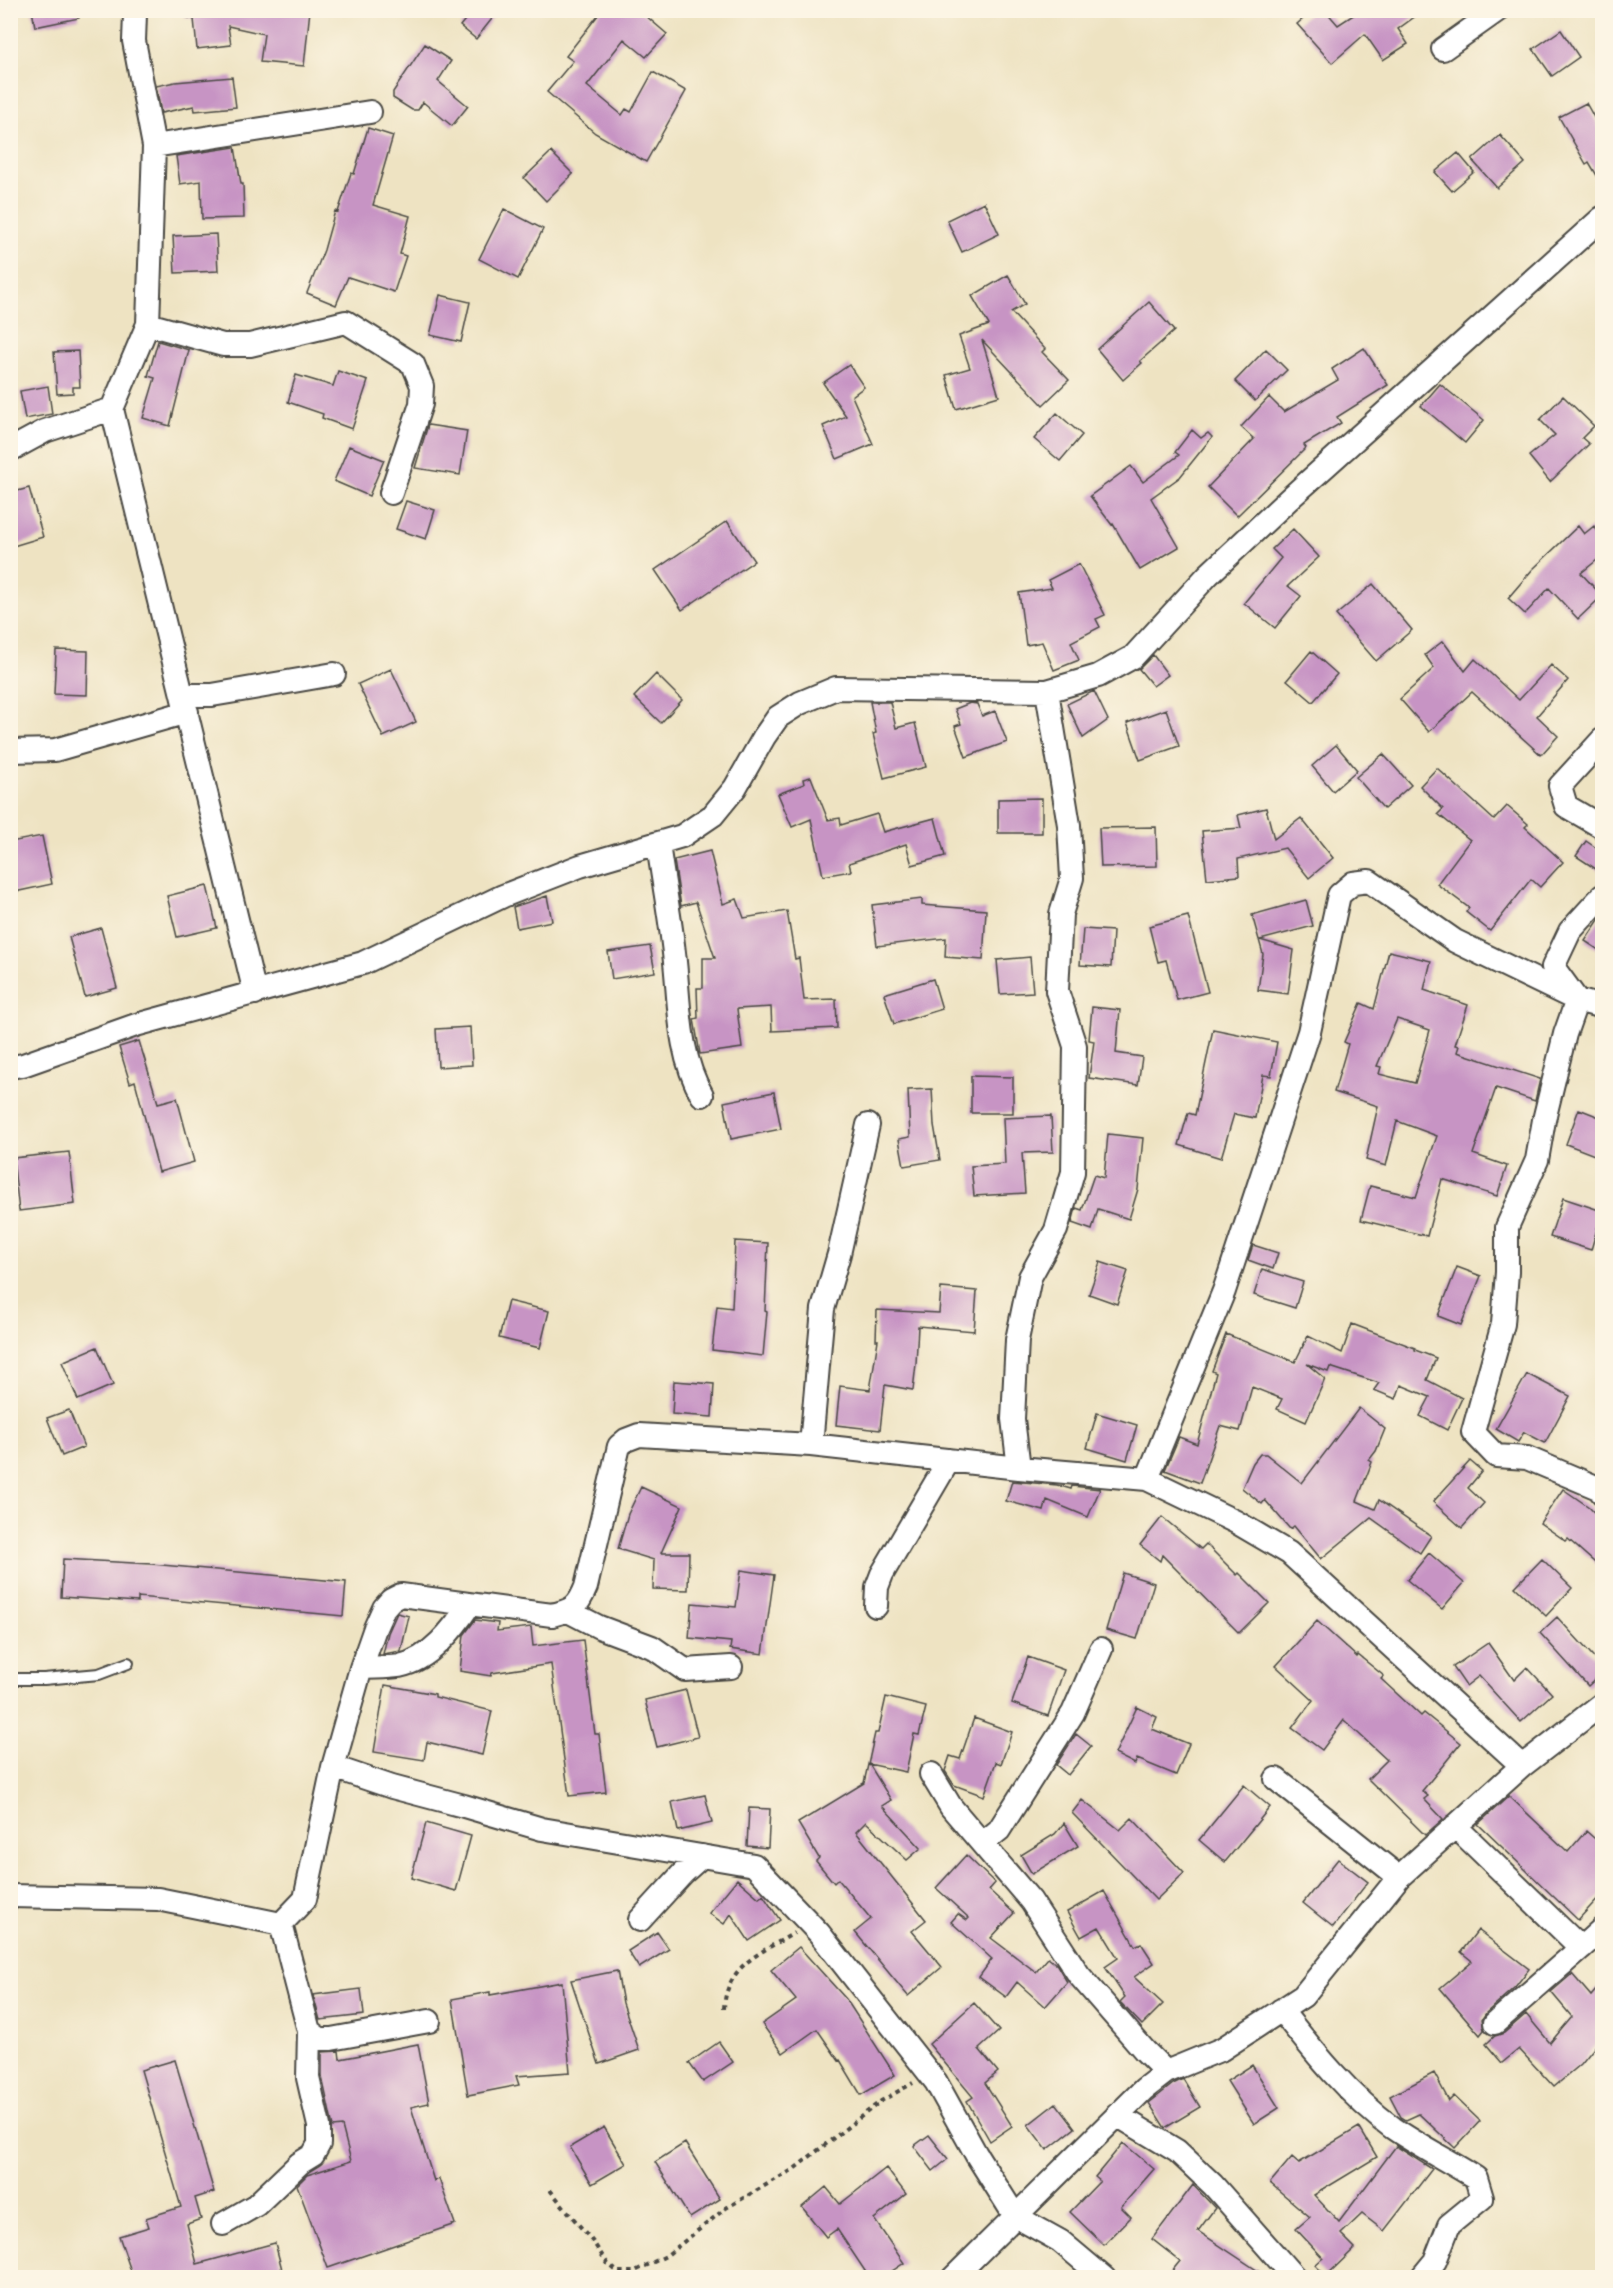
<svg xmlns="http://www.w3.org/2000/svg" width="1613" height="2288" font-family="'Comic Neue',sans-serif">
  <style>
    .building { fill: #c794c4; fill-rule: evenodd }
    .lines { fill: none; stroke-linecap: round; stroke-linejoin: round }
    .service-casing { stroke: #484742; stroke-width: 14 }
    .minor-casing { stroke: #484742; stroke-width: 26 }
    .path { stroke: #484742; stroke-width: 4; stroke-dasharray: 4.5 4.5; stroke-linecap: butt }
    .service { stroke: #fff; stroke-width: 10 }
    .minor { stroke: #fff; stroke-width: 22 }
  </style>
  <rect width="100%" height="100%" fill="#fcf5e5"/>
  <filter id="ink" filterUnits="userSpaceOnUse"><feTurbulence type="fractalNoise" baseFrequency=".0167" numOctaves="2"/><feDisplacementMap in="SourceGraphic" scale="12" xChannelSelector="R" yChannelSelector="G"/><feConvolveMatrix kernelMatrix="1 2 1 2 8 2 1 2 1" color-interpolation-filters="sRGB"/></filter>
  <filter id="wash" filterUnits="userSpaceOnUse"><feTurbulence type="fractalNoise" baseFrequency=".008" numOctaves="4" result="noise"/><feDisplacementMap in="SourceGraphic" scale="24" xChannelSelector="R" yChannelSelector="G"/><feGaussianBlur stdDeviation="1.35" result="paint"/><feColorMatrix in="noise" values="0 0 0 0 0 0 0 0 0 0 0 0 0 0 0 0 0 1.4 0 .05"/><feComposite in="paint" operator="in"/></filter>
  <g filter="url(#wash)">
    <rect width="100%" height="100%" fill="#eee3c2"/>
    <g id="blocks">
      <!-- building -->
      <path class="building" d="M32,10H79V18L35,27Z
        M186,10H310L304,66L260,62L264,34L228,26L231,45L197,49L194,19L185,17Z
        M473,10H499L476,39L460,26Z
        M602,10H639L667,34L646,57L624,39L587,86L622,115L626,109L631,112L653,72L686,91L646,162L595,133L547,92L573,61L566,56Z
        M1313,10H1325L1338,25L1361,10H1424L1398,29L1408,44L1383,60L1365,34L1332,63L1297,24Z
        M1561,30L1579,57L1552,76L1533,49Z
        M425,44L451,61L438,81L468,106L452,126L423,102L418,110H412L393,98V92Z
        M232,77L236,107L195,111L194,106L161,113L156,86L175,82Z
        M1586,103L1602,132V184L1589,162L1586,164L1559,117Z
        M368,128L393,136L373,205L410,216L400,254L406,256L394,292L348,277L336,305L307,293L324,250L335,211L338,212L351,173L354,174Z
        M1500,135L1525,163L1497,188L1472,160Z
        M235,147L241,184H243L244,218L202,219L201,181L180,184L176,156Z
        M551,152L573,174L546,201L524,178Z
        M1458,153L1474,172L1452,191L1435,172Z
        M984,202L999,234L962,252L947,220Z
        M504,209L543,229L518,279L479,259Z
        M216,234L218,271L175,273L173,236Z
        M1008,275L1025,304L1011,312L1045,349L1042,352L1069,380L1043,405L982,340L999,396L956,409L946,375L970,368L959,336L989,325L972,296Z
        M440,295L470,302L461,342L430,335Z
        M1149,302L1174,331L1140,361L1142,363L1123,380L1097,349Z
        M158,341L189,350L170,426L143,418L155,378L148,376Z
        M1364,348L1388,385L1337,417L1341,423L1304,445L1306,448L1237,516L1208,487L1254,439L1241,427L1269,397L1284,412L1338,380L1332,369Z
        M1266,349L1287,370L1255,401L1235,381Z
        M78,351L80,387H73V393L57,394L54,352Z
        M849,365L864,387L852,396L873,444L837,459L823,426L846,416L823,383Z
        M338,371L368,381L352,429L322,418L323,414L288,402L296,375L333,386Z
        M1440,384L1484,420L1465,443L1421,406Z
        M48,386L52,414L25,419L20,391Z
        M1563,396L1594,426L1582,438L1589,444L1550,482L1529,456L1555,435L1540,420Z
        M1057,413L1082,435L1060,461L1034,439Z
        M428,425L467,431L460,475L415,468Z
        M1192,430L1201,438L1208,433L1212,437L1180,477L1151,498L1179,547L1140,570L1113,524L1112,525L1090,496L1131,466L1143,482L1179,455L1175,452Z
        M349,446L384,460L369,496L334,481Z
        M29,488L43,537L10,547V493Z
        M406,501L435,510L426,539L396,529Z
        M727,521L754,561L682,610L655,570Z
        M1578,526L1584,534L1594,526L1602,537V556L1581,573L1602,596L1578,619L1549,588L1525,614L1508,598L1532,570Z
        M1293,529L1319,557L1288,586L1301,596L1275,628L1244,603L1281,558L1272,549Z
        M1079,564L1105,615L1096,619L1100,627L1071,642L1079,660L1054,670L1042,642L1026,645L1019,593L1052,588L1048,580Z
        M1373,584L1412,630L1376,661L1336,615Z
        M1443,641L1465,671L1475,659L1519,700L1551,665L1568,680L1537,716L1558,736L1541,755L1472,692L1429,732L1400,699L1434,668L1425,655Z
        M56,650L88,651L87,695L54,694Z
        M1311,651L1337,674L1313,702L1287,680Z
        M1153,655L1168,675L1153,686L1139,669Z
        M391,669L416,722L383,737L358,684Z
        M656,674L682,700L661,723L634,697Z
        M1094,691L1108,720L1083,738L1067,704Z
        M870,702H890L896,728L915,723L926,767L884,778L873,734L876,733Z
        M970,703L977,704L982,716L995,711L1007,742L966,757L955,726L961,724L955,709Z
        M1166,709L1179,746L1140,760L1127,723Z
        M1336,745L1357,770L1333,791L1312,766Z
        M1383,754L1411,785L1384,809L1356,777Z
        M1437,768L1494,820L1507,806L1528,824L1525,827L1563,862L1540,887L1531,879L1490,931L1466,912L1469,908L1437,884L1470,840L1438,814L1443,809L1420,786Z
        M811,777L828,820L840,818L841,825L877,814L883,832L935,818L945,856L912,865L906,844L849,863L851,871L823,876L811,819L792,827L778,794L804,784L803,779Z
        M1042,798V833H998V799Z
        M1266,808L1274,839L1301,818L1333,858L1309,878L1285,848L1238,859L1239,876L1207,879L1202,831L1241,828L1238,815Z
        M1156,827L1157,866L1101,867L1099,828Z
        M42,836L52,884L10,893V842Z
        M1586,841L1602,852V873L1576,856Z
        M710,851L723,904L737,899L744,918L787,911L795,959L799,958L804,1000L836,999L837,1028L772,1031L771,1007L737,1009L742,1048L700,1054L694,1019L698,1018L697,988H703V958H715L696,902L681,906L674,860Z
        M207,886L217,928L177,937L167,896Z
        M547,896L552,921L517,928L513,907Z
        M922,899V905L986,910L983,960L945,957L946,938L877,946L872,905Z
        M1306,900L1313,926L1260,940L1294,950L1288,994L1258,990L1263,954L1252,915Z
        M1602,915V952L1585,941Z
        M1188,916L1208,992L1177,1000L1166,960L1158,962L1149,926Z
        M101,928L117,988L85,997L69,937Z
        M1083,929L1113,931L1111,967L1080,965Z
        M650,946L655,972L612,979L608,952Z
        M1389,951L1431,961L1424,990L1468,1005L1455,1045L1459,1046L1457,1052L1540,1079L1535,1101L1496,1088L1473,1154L1507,1166L1497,1196L1442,1179L1427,1236L1361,1220L1370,1186L1416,1197L1437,1136L1397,1121L1386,1166L1366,1160L1378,1106L1334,1092L1348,1044L1344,1042L1361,1003L1374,1009ZM1397,1019L1430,1030L1415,1083L1379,1074L1381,1067L1377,1066Z
        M1030,957L1033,992L1000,994L997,960Z
        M933,979L942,1009L894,1024L884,994Z
        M1092,1007L1120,1010L1116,1053L1142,1057L1138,1085L1089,1078L1094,1041L1089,1040Z
        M470,1027L472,1065L438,1067L436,1029Z
        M1213,1029L1277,1042L1271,1076L1263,1075L1255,1118L1234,1114L1221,1158L1179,1145L1188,1113L1195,1115Z
        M139,1041L158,1103L177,1098L194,1162L159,1172L135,1081L130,1083L119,1047Z
        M971,1076L1013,1077V1113H971Z
        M932,1089L934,1125L940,1160L904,1166L899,1139L910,1137L908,1090Z
        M774,1092L781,1129L731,1139L724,1102Z
        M1579,1109L1602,1118V1158L1566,1144Z
        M1051,1116L1053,1152L1022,1153L1025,1193L974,1196L971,1166L1005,1164L1003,1118Z
        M1108,1134L1143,1138L1138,1189L1129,1219L1098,1209L1092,1230L1072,1223L1076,1208L1082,1210L1094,1175L1104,1178Z
        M69,1152L75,1204L19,1211L13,1158Z
        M1563,1198L1602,1211L1591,1250L1550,1237Z
        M735,1241L768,1243L765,1311L767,1312L763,1356L712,1350L717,1306L732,1308Z
        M1253,1245L1278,1253L1273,1269L1248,1260Z
        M1100,1262L1128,1271L1117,1304L1089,1294Z
        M1457,1267L1481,1276L1461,1325L1438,1316Z
        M1262,1269L1303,1282L1295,1308L1254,1295Z
        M941,1288L977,1291L974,1331L918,1326L916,1364L913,1390L885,1385L880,1430L836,1425L840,1386L870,1390L878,1340H876L877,1310L939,1313Z
        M508,1301L549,1311L540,1348L499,1338Z
        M1352,1324L1415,1348V1350L1436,1358L1427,1380L1462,1398L1447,1430L1420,1416L1430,1397L1401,1385L1396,1399L1374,1390L1379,1383L1330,1367L1328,1372L1307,1364L1325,1379L1306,1422L1277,1409L1282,1399L1252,1387L1240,1431L1220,1426L1200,1483L1165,1470L1179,1437L1197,1444L1216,1373L1212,1371L1226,1334L1295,1362L1308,1336L1342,1353Z
        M97,1347L113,1385L78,1400L62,1362Z
        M1527,1374L1570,1396L1545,1443L1524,1432L1518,1442L1496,1429Z
        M674,1381L714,1384L712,1417L672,1414Z
        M1359,1408L1385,1429L1376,1451L1369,1460L1372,1462L1357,1501L1375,1509L1379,1500L1431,1536L1420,1553L1371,1518L1321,1559L1294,1526L1290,1529L1265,1500L1262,1504L1242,1488L1253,1463L1260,1454H1266L1302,1483Z
        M69,1410L84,1447L62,1456L47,1418Z
        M1097,1413L1137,1425L1127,1460L1087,1448Z
        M1470,1461L1482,1471L1468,1488L1484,1503L1462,1528L1433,1502Z
        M1012,1481L1057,1485L1071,1489L1072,1486L1100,1489L1088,1517L1047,1500L1044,1511L1006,1501Z
        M641,1487L682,1506L661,1553H689L688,1590L653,1589L654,1560L618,1549L628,1514Z
        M1563,1489L1589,1507L1602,1521V1569L1568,1539L1566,1541L1540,1523Z
        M1162,1517L1201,1549L1206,1544L1237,1575L1239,1573L1269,1603L1239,1633L1162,1555L1160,1561L1140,1545Z
        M1429,1553L1464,1583L1442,1609L1407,1580Z
        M63,1559L151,1564L346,1582L343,1616L138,1597V1602L61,1597Z
        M1542,1559L1572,1588L1546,1616L1515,1587Z
        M741,1570L774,1575L763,1654L730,1649L731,1642L689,1638L692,1603L736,1607Z
        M1123,1573L1154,1583L1137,1639L1106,1630Z
        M397,1613L409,1616L401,1651L383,1654L388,1633Z
        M1557,1617L1602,1666V1673L1588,1686L1540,1633Z
        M475,1620L498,1623L497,1631L531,1627L533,1646L583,1640L595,1734H599L606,1792L569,1796L551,1664L492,1673L491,1676L460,1671L464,1635Z
        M1317,1621L1357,1657L1358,1655L1384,1676L1381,1679L1421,1716L1424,1713L1461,1743L1422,1791L1428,1796L1424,1799L1443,1819L1425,1835L1368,1779L1387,1760L1344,1720L1322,1750L1292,1728L1313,1700L1276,1666Z
        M1488,1643L1514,1680L1527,1667L1552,1694L1521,1722L1479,1676L1466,1686L1453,1667Z
        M1028,1657L1064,1670L1048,1716L1012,1703Z
        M385,1685L435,1694V1697L492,1711L482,1755L427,1742L424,1760L374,1752Z
        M686,1690L698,1737L657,1747L645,1700Z
        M886,1697L926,1707L919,1735L914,1734L906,1772L869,1764L891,1800L882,1806L921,1848L907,1860L866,1822L856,1832L926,1920L912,1931L942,1967L908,1996L855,1932L871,1919L838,1879L834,1883L816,1861L819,1858L798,1823L864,1783L875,1733H878Z
        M1137,1707L1157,1717L1152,1729L1189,1744L1176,1775L1137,1759L1135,1764L1115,1754Z
        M974,1718L1012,1732L1001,1764L996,1762L984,1796L954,1785L945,1771L950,1756L960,1759Z
        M1076,1734L1091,1746L1068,1775L1056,1765Z
        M1244,1785L1270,1807L1225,1862L1199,1840Z
        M705,1795L712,1823L678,1831L672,1802Z
        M1509,1796L1568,1852L1586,1831L1602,1845V1894L1578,1920L1478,1824Z
        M1082,1800L1120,1830L1132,1818L1184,1873L1156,1900L1072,1813Z
        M749,1808L770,1809L768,1848L747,1846Z
        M426,1823L471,1836L456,1891L411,1878Z
        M1064,1823L1078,1846L1032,1874L1021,1855L1055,1834Z
        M966,1855L995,1883L989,1890L1014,1913L991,1938L1036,1972L1048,1958L1057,1965L1067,1982L1045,2007L1017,1982L1006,1997L979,1977L992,1959L951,1922L958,1914L967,1920L969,1918L936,1888Z
        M1338,1859L1368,1882L1333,1927L1303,1903Z
        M737,1879L759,1898L763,1895L780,1920L749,1941L731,1914L724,1924L709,1913Z
        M1104,1891L1135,1946L1141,1943L1154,1963L1134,1977L1163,2004L1142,2025L1120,2002L1125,1997L1105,1967L1118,1958L1099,1927L1081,1937L1067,1912Z
        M1478,1930L1529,1969L1515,1987L1486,2013L1482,2019L1484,2030L1480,2035L1440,1988L1472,1961L1461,1952Z
        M657,1932L669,1949L639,1968L628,1951Z
        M799,1947L846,1999L895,2075L861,2095L840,2060L839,2061L817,2029L783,2053L762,2024L796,2000L771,1970Z
        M617,1971L623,2003L639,2050L599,2064L571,1980Z
        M1572,1974L1591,1996L1602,1983V2038L1581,2064L1554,2087L1519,2049L1502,2063L1486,2044L1495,2036L1504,2033L1526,2014L1550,2043L1572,2017L1551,1992Z
        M562,1982L570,2072L516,2076L519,2085L468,2095L452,1999L490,1992V1995Z
        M361,1989L364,2015L320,2020L313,1995Z
        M974,2003L999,2031L979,2049L998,2072L985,2083L1012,2126L990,2141L967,2101L973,2097L929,2044Z
        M719,2042L733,2062L703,2082L689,2063Z
        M418,2044L429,2103L411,2107L434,2181L439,2179L455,2224L328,2268L297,2185L307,2175L351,2161L342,2126L333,2127L322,2077V2052L339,2051L340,2059Z
        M175,2060L214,2192L195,2198L201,2219L187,2224L197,2264L275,2243L284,2277H133L119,2236L149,2227L146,2218L181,2207L141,2070Z
        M1252,2065L1279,2108L1254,2124L1227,2081Z
        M1434,2073L1449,2101L1454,2096L1480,2121L1455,2148L1419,2114L1406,2120L1401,2117L1390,2096Z
        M1183,2079L1200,2107L1165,2128L1149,2103L1173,2084Z
        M1056,2103L1075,2128L1047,2150L1028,2125Z
        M604,2127L626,2164L592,2184L570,2147Z
        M1359,2127L1377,2157L1314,2195L1339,2222L1396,2146L1432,2169L1384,2231L1362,2214L1341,2234L1355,2248L1326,2276L1315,2265L1323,2258L1296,2229L1310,2217L1270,2183L1292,2157L1299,2163Z
        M929,2135L948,2159L933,2171L914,2146Z
        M685,2143L720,2199L690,2218L655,2162Z
        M1123,2143L1154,2169L1121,2207L1131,2217L1104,2245L1070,2212L1100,2181L1095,2177Z
        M886,2168L906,2194L874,2219L904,2263L883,2277H869L837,2229L826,2237L802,2207L826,2187L840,2204Z
        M1193,2185L1215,2208L1198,2231L1267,2277H1167L1180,2261L1152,2239Z"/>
    </g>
  </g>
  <g filter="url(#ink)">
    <use href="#blocks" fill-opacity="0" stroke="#484742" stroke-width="1.5"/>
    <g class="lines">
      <defs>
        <path id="service" d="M10,1679H44L99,1674L128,1663"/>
        <path id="minor" d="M137,10L135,14L134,41L154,146L148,324L112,409L255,993
          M1443,49L1498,10
          M154,146L370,112
          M148,324L223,345H250L346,322L413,364L422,386L421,404L391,493
          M10,450L45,431L112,409
          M183,695H212L334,674
          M1602,740L1560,786L1566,806L1602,827
          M10,751L55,750L187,712
          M658,844C663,880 670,916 674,953C680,1000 677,1053 702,1095
          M1602,896L1570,931L1553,967L1577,1000L1565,1034L1544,1120L1537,1160L1507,1227V1272L1503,1324L1473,1432L1496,1456L1527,1458L1598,1488L1602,1493
          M10,1067L23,1065L136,1025L363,963L503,896L580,866L682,836L713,815L735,788L764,737L778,717L800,703L836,688L1047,691L1098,676L1133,657L1208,575L1289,499L1602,218
          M811,1445L823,1309L839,1254L868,1125
          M1019,1468L1013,1419L1017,1340L1030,1277L1056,1230L1073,1172L1075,1046L1057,991L1061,914L1072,878L1069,825L1047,691
          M1147,1479L1224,1291L1309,1032L1339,895L1353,883L1369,881L1455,941L1577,1000L1602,1007
          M876,1606L877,1587L882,1574L949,1460
          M568,1611L599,1627L652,1647L685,1670L731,1667
          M361,1668C373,1667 387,1668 399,1666C430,1660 454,1628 470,1604
          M333,1767L392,1787L464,1806L542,1829L754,1865L819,1933L936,2082L976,2154L1015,2216L1060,2241L1104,2278
          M931,1774L951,1807L1031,1901L1079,1975L1145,2051L1166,2072
          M1276,1779L1399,1877
          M1455,1826L1581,1948L1495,2023
          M983,1843L999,1830L1073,1713L1101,1649
          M10,1896L158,1899L281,1924
          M640,1920L683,1873L702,1856
          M281,1924L305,1899L333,1767L361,1668L375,1628L384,1608L391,1600L401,1595L552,1615C573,1610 578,1607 586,1587L619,1446L626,1440L639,1435L811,1445L1019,1468L1147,1479L1236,1522L1289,1553L1522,1766
          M1581,1948L1602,1929
          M1281,2010C1314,2052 1349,2096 1393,2128C1419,2146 1449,2161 1476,2178L1482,2198L1449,2225L1435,2261L1421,2278
          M309,2031L320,2039H331L429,2021
          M1117,2115L1177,2151L1213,2185L1295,2278
          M223,2224L256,2205L300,2163L313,2155L319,2144V2126L308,2078L309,2031L281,1924
          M953,2278L1144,2089L1166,2072L1222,2049L1303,1996L1399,1877L1522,1766L1602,1704"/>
      </defs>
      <!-- service casing -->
      <use href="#service" class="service-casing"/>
      <!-- minor casing -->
      <use href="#minor" class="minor-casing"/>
      <!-- path -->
      <path class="path" d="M724,2009C726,1965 761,1953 794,1933
        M550,2190L593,2242L608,2264L618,2272H633L666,2256L726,2208L794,2169L881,2101L913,2083"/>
      <!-- service -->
      <use href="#service" class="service"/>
      <!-- minor -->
      <use href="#minor" class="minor"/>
    </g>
  </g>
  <!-- margin -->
  <rect width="1613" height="2288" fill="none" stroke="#fcf5e5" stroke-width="36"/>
</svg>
